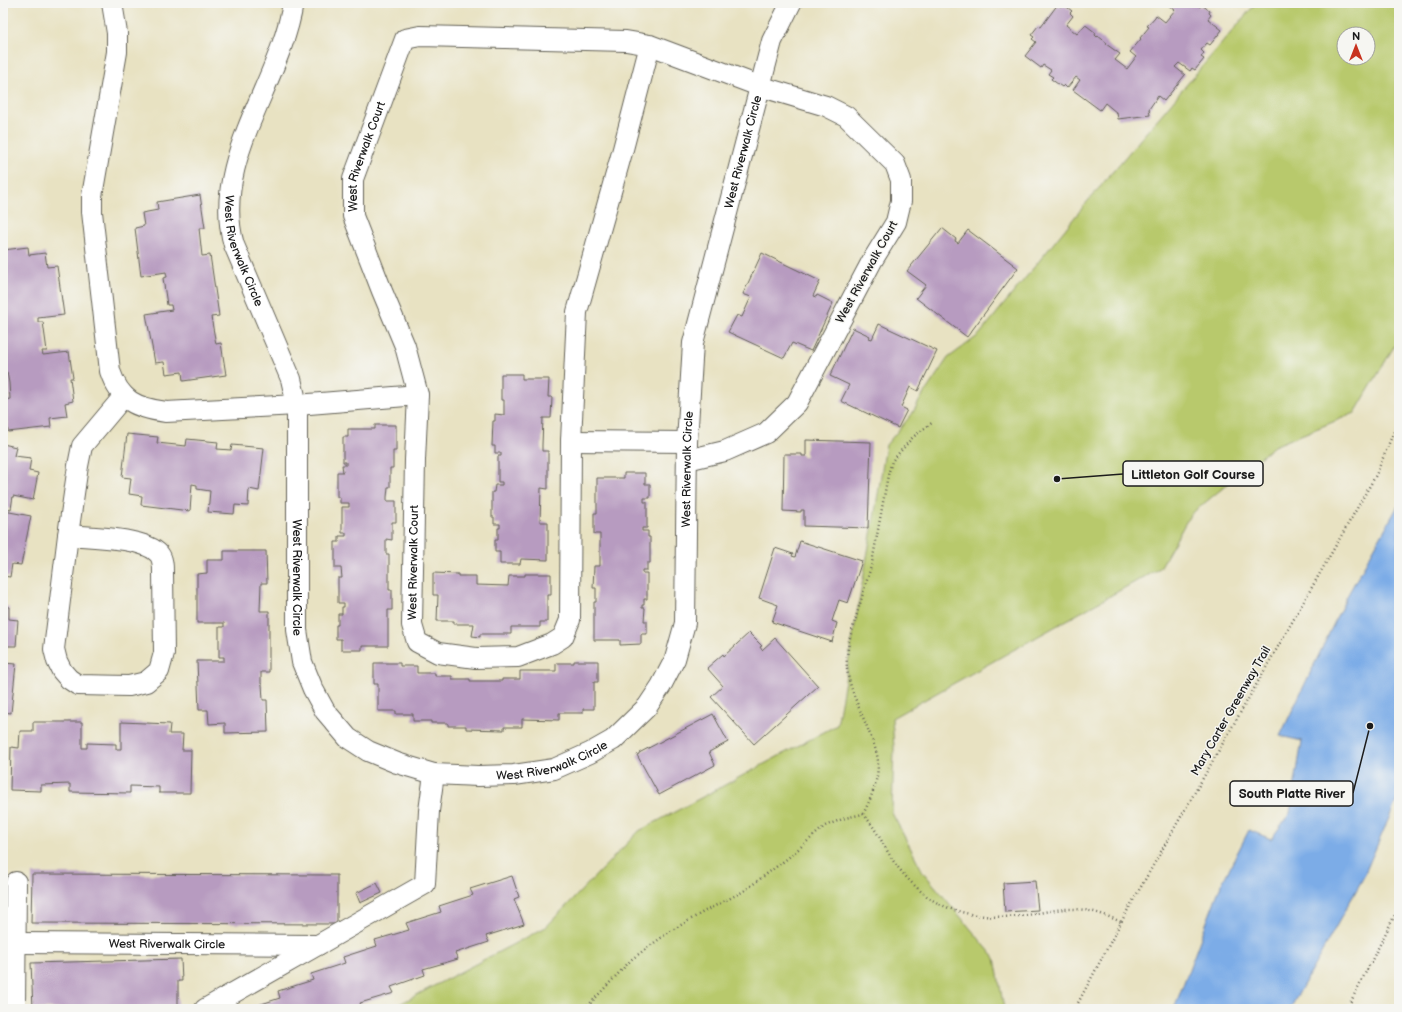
<svg xmlns="http://www.w3.org/2000/svg" width="1402" height="1012" font-family="'Balsamiq Sans',sans-serif">
  <style>
    .green { fill: #b8c96c; stroke: #6a7244; fill-rule: evenodd }
    .water { fill: #7bace7; stroke: #4c6482 }
    .building { fill: #b79bc0 }
    .lines { fill: none; stroke-linecap: round; stroke-linejoin: round }
    .minor-casing { stroke: #636156; stroke-width: 22 }
    .path { stroke: #636156; stroke-width: 2.5; stroke-dasharray: 1 3; stroke-linecap: butt }
    .minor { stroke: #fff; stroke-width: 20 }
    .labels { text-anchor: middle; dominant-baseline: central; stroke-width: 3; stroke-linejoin: round; paint-order: stroke }
    .street-label { font-size: 12px; fill: #1c1c1c; stroke: #f6f6f2 }
    .leader { fill: none; stroke: #1c1c1c; stroke-width: 1.5 }
    .callout-dot { fill: #1c1c1c; stroke: #f6f6f2; stroke-width: 1.5 }
    .callout { fill: #f6f6f2; stroke: #1c1c1c; stroke-width: 1.5 }
    .callout-label { font-size: 13px; text-anchor: middle; font-weight: bold; fill: #1c1c1c }
  </style>
  <rect width="100%" height="100%" fill="#f6f6f2"/>
  <filter id="ink" filterUnits="userSpaceOnUse"><feTurbulence type="fractalNoise" baseFrequency=".025" numOctaves="2"/><feDisplacementMap in="SourceGraphic" scale="8" xChannelSelector="R" yChannelSelector="G"/><feConvolveMatrix kernelMatrix="1 2 1 2 8 2 1 2 1" color-interpolation-filters="sRGB"/></filter>
  <filter id="wash" filterUnits="userSpaceOnUse"><feTurbulence type="fractalNoise" baseFrequency=".012" numOctaves="4" result="noise"/><feDisplacementMap in="SourceGraphic" scale="16" xChannelSelector="R" yChannelSelector="G"/><feGaussianBlur stdDeviation="0.9" result="paint"/><feColorMatrix in="noise" values="0 0 0 0 0 0 0 0 0 0 0 0 0 0 0 0 0 1.4 0 .05"/><feComposite in="paint" operator="in"/></filter>
  <g filter="url(#wash)">
    <rect width="100%" height="100%" fill="#e8e2c2"/>
    <!-- green -->
    <path class="green" d="M1256,3H1399V338L1355,413L1274,446L1190,515L1160,568L892,718L894,748L892,813L923,872L995,958L1004,1009H390L546,927L639,831L837,725L875,512L886,445L912,414L921,398L948,358L979,335L1087,202ZM1344,34H1368V58H1344Z"/>
    <!-- water -->
    <path class="water" d="M1399,504V795L1362,880L1290,1009H1174L1220,887L1249,830L1271,839L1290,813L1302,741L1280,736L1346,598Z"/>
    <g id="blocks">
      <!-- building -->
      <path class="building" d="M1165,3H1195L1200,7L1202,5L1210,11L1209,13L1211,15L1208,19L1222,30L1210,45L1207,43L1201,50L1204,53L1201,57L1204,59L1195,70L1192,68L1190,71L1179,63L1175,67L1185,75L1164,101L1158,96L1149,109L1150,115L1118,119L1117,113L1105,103L1100,110L1073,90L1080,80L1076,77L1067,88L1064,85L1062,87L1051,79L1053,77L1048,74L1051,70L1043,65L1041,68L1025,56L1036,42L1032,39L1034,37L1031,35L1038,26L1041,27L1058,4L1061,7L1063,4L1072,11L1070,13L1073,16L1066,25L1077,34L1085,25L1087,26L1096,33L1095,35L1097,37L1098,36L1107,43L1106,44L1120,54L1115,60L1127,69L1136,57L1130,52L1141,39L1140,38L1149,27L1147,26L1155,17L1156,15L1165,22L1175,10Z
        M200,195L205,228H199L202,256L210,255L219,316L211,317L216,344L221,343L226,375L183,381L182,372L166,374L164,362L155,363L146,314L172,310L171,305H167L163,278L167,277L166,272L141,276L135,228L144,226L142,213L158,210L157,202Z
        M942,228L956,239L955,241L958,243L968,230L1018,268L967,337L916,298L926,285L907,271Z
        M28,247L29,255L45,253L47,267L57,266L64,315L38,318V322H43L47,351H42L43,355L69,352L73,378H70L73,401L65,403L67,416L50,418L51,427L8,432L5,400L10,399L9,383L7,372H3V250Z
        M762,253L820,281L813,296L816,297L817,295L833,303L811,351L792,343L784,358L728,332L737,315L742,317L751,297L743,294Z
        M879,324L937,351L918,391L910,387L901,407L907,410L898,428L841,401L849,385L830,376L853,328L870,336L869,338L872,339Z
        M501,374H522V379H549L548,397H552L551,418H543L542,445V451H548V489L541,488L540,522H548V560L521,559L520,564H500V552H495V540H498V528H500V524H494V517H492V492H494L495,485H502V482H498V456H501V453H495V446H492L493,421H495V414L504,415V400H501Z
        M375,425H396V451H393V468H390V487H388L387,497V501H396V522H392V540L386,539V554H389V590H392V610H388V646H362V650H341V639H336V625H338V614H342V607H344V603H338V578H342L341,568H335V542H339V536H346V533H342V507H349V503H340V497H337V472H343L342,465H346V462H343V437H348V429H375Z
        M127,434L158,437L157,443L186,446L187,439L218,442L217,449L231,450L232,445L264,448L259,491L249,489L248,506L235,505L234,514L208,512L210,491L197,489V485L192,484L190,511L141,505L142,496L129,494L131,478L122,477Z
        M806,440L871,442L868,528L804,526V510H801V512L783,511L784,454H802V456H806Z
        M3,444L16,447L14,456L31,458L29,471L38,473L33,500L13,496L11,509L5,508L4,511L31,516L21,565L12,564L10,577L3,576Z
        M624,473H645V484H650V498H644V502H647V528H642V531H648V537H650V563H647V570H642V573H647V599H644V605H642V608H645L644,621H647V634H641V644L620,645V640H594V602H596V588H593L594,566H600V534H594V513H597V478H624Z
        M800,541L862,561L848,603L839,600L832,621L837,623L832,642L772,622L778,605L759,598L775,548L793,554L792,556L795,557Z
        M224,551H266L267,583H261L260,611H269V672H261V684H262L263,700H267L268,732L225,733V723L209,724L208,710H199L197,661H224V657H219V627H224V623H197V574L207,573V560H224Z
        M433,573L458,574V576H476V585L508,586L509,576H525V574H551V595H547V622H540V627H511V634H480V637L472,636L474,624H454V621H437L438,595H433Z
        M3,606L9,607V619L18,620L16,646H3Z
        M749,633L762,646L760,647L762,650L775,638L818,686L754,744L711,697L723,686L707,668L723,654L724,656Z
        M574,661H598V682H594V709H583V713H559V720L522,719V727H504V730L466,729V726H448V723H431V721H413V714H396V711H378V684H374V663H400V666H417V673H435V676H452V679H470V681H502V679H520V671H556V663H574Z
        M3,663L16,664L11,713L3,712Z
        M713,714L728,742L709,752L715,765L659,795L637,755L639,754V753Z
        M33,722H82V748H87V743L116,744V749H121V722L170,724L169,734H183L182,750H191L190,793H159V787L130,786V793L70,792V784L41,785V791L10,790L11,747L19,748L20,731H33Z
        M32,874L337,875V924L31,923Z
        M512,876L519,897L514,899L524,924L486,936L489,942L455,953L458,959L423,969L425,975L391,987L394,993L360,1003L362,1009H246L280,998L278,991L313,980L311,974L345,963L343,957L377,946L375,940L409,930L406,923L441,912L439,906L473,895L470,889Z
        M1035,881L1038,910L1005,912L1003,883Z
        M377,883L382,893L360,903L356,893Z
        M181,959L182,981H178V1007L100,1009H33L31,963Z"/>
    </g>
  </g>
  <g filter="url(#ink)">
    <use href="#blocks" fill-opacity="0" stroke="#636156" stroke-width="1"/>
    <g class="lines">
      <defs>
        <g id="minor">
          <path d="M112,3L117,33V52L92,196V212L110,371C120,401 136,408 166,412L297,405L418,395"/>
          <path id="s1" d="M293,3C281,82 210,162 234,245L291,379L297,405V630L302,662L313,689L325,711L348,738L368,751L397,763L434,774L478,776L514,775L554,769L590,753L613,740L647,707L661,686L675,659L685,623L687,442L693,343L772,41L791,3"/>
          <path id="s2" d="M650,45L623,149L577,312L571,441L570,620L563,637L552,644L518,657L476,658L438,653L417,642L412,625L415,460L418,395L405,346L382,291L353,216V179L405,39L420,36L626,41L650,45L759,86L826,106L846,116L895,164L901,180V201L896,222L872,261L797,403L766,433L725,451L687,460"/>
          <path d="M571,441L687,442"/>
          <path d="M68,535C90,537 144,537 159,554C163,559 163,566 163,572L164,653L159,671L146,682L129,686L78,685L69,679L62,671L57,661L54,649Z"/>
          <path d="M68,535L78,466L82,446L124,396"/>
          <path id="s3" d="M16,943L318,945L425,884L429,811L434,774"/>
          <path d="M15,1009L16,882"/>
          <path d="M205,1009L316,946"/>
        </g>
      </defs>
      <!-- minor casing -->
      <use href="#minor" class="minor-casing"/>
      <!-- path -->
      <path class="path" d="M863,814C876,828 883,845 894,862C902,873 912,884 923,893C947,914 987,919 1018,916C1034,915 1049,910 1066,909C1086,908 1104,914 1121,922
        M585,1009L632,959L669,932L707,910L744,891L788,858L825,826L845,818L863,814C871,799 878,781 878,764C878,753 873,742 869,732C861,711 850,691 847,669C846,659 848,650 849,641L872,563L888,475L892,461L913,437L933,422
        M1073,1009L1078,1003L1126,913L1376,475L1399,419
        M1347,1009L1399,907"/>
      <!-- minor -->
      <use href="#minor" class="minor"/>
    </g>
  </g>
  <g class="labels">
    <!-- street labels -->
    <g class="street-label">
      <text stroke="none"><textPath href="#s1" startOffset="1671">West Riverwalk Circle</textPath></text>
      <text stroke="none"><textPath href="#s2" startOffset="1257">West Riverwalk Court</textPath></text>
      <text stroke="none"><textPath href="#s1" startOffset="261">West Riverwalk Circle</textPath></text>
      <text transform="translate(867 272) rotate(-61)">West Riverwalk Court</text>
      <text stroke="none"><textPath href="#s1" startOffset="1347">West Riverwalk Circle</textPath></text>
      <text stroke="none"><textPath href="#s2" startOffset="837">West Riverwalk Court</textPath></text>
      <text stroke="none"><textPath href="#s1" startOffset="598">West Riverwalk Circle</textPath></text>
      <text transform="translate(1231 711) rotate(-60)">Mary Carter Greenway Trail</text>
      <text stroke="none"><textPath href="#s1" startOffset="987">West Riverwalk Circle</textPath></text>
      <text stroke="none"><textPath href="#s3" startOffset="151">West Riverwalk Circle</textPath></text>
    </g>
  </g>
  <!-- callouts -->
  <path class="leader" d="M1057 479L1123 474M1370 726L1353 793"/>
  <g class="callout-dot">
    <circle cx="1057" cy="479" r="4"/>
    <circle cx="1370" cy="726" r="4"/>
  </g>
  <g class="callout">
    <rect x="1123" y="461" width="140" height="25" rx="4"/>
    <rect x="1230" y="781" width="123" height="25" rx="4"/>
  </g>
  <g class="callout-label">
    <text x="1193" y="479">Littleton Golf Course</text>
    <text x="1292" y="798">South Platte River</text>
  </g>
  <!-- margin -->
  <rect width="1402" height="1012" fill="none" stroke="#f6f6f2" stroke-width="16"/>
  <!-- north arrow -->
  <g transform="translate(1356 46)"><circle r="19" fill="#f6f6f2" stroke="#9f9f9c"/>
  <path d="M0-3L7 15L0 10L-7 15Z" fill="#c8321e"/>
  <text y="-6" font-size="11" font-weight="bold" text-anchor="middle" fill="#1c1c1c">N</text>
  </g>
</svg>
